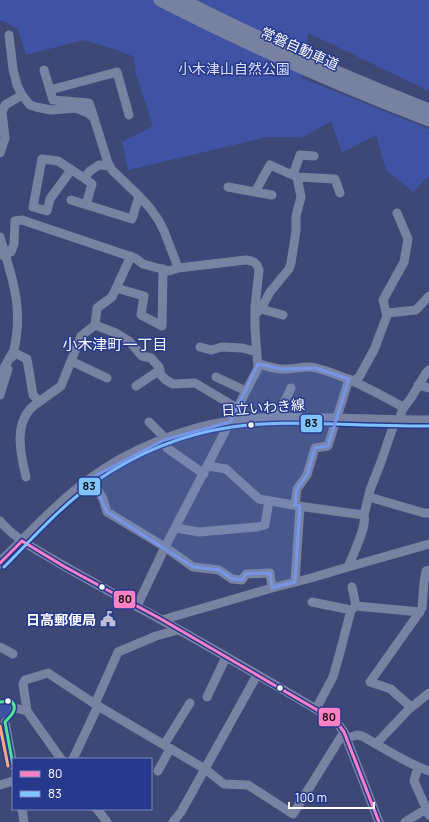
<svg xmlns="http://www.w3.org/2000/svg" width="429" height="822" font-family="Manrope,'Noto Sans JP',sans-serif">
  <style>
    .green { fill: #3f52a4 }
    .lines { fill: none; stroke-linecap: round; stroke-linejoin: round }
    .minor { stroke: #7982a1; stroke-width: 9 }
    .major { stroke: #7981a1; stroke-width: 11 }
    .highway { stroke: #7981a1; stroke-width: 13 }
    .bus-1-casing { stroke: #26398d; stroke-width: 6 }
    .bus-2-casing { stroke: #26398d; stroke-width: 6 }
    .bus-3-casing { stroke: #26398d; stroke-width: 6 }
    .bus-4-casing { stroke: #26398d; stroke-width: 6 }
    .bus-1 { stroke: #ff80c5; stroke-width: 3 }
    .bus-2 { stroke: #80c4ff; stroke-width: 3 }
    .bus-3 { stroke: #53e098; stroke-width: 3 }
    .bus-4 { stroke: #ffa980; stroke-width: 3 }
    .marked { fill: #7795e8; fill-opacity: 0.2; stroke: #7795e8; stroke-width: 3; stroke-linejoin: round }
    .bus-dot { fill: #fff; stroke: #26398d; stroke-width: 1.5 }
    .labels { text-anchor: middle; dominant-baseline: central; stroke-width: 3; stroke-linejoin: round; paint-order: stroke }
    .street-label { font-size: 14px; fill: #fff; stroke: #26398d }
    .park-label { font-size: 14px; fill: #dae0f8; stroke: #26398d }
    .poi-label { font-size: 14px; font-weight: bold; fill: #fff; stroke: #26398d; text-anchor: end }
    .neighbourhood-label { font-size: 15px; fill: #fff; stroke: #26398d }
    .line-badge { stroke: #26398d; stroke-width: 1.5 }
    .pale-badge-label { font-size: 11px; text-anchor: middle; font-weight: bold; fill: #111 }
  </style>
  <rect width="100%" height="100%" fill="#3d4876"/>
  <!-- green -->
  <path class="green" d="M0,0H429V91L308,33L302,78L429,129V176L413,192L386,170L376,135L342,153L331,121L302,138L294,137H265L259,139L128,170L122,142L153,126L136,75L134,57L114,49L84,40L26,55L18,29L0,20Z
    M8,704L11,706L12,709L6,718H0V705Z"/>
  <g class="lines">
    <!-- minor -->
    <path class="minor" d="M9,35L13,69L17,85L22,95L30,105L36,107L51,110L76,108L88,113L94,118L108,163L112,170L139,196L150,208L159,221L164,231L176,262
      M44,70L53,100L89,103L94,118
      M50,90L117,72L129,115
      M0,153L5,138L2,112L5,105L22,95
      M71,170L50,199L47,211L33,207L42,159L58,161L84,178
      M293,175L300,155L314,156
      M297,177L335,179L340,193
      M228,187L255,192L270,165L297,177L301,197L296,216V231L291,263L289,269L270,292L261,309L255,314
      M255,192L272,195
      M71,200L132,219L139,196
      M86,205L92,184L84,178L90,171L99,165L110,166
      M0,237C13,279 25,313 12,357
      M0,255L5,254L11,252L14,244L15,221L22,220L135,258L143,264L169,271L178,268L246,260C254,261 257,263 259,270L255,307V329L258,368L165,547L137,606
      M116,288L144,296L141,315L162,326L163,269
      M261,309L283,315
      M387,316L383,300L404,262L408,239L397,213
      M95,325L116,333L129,341L142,356L151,358L159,367L161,375L166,380L173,384L195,383L237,408
      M200,347L211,350L222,347L242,348L257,352
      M71,361L107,378
      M258,364C268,366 278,370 288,369C298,369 305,365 316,368C347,376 375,392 403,407
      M0,375L13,352L27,359L33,395L37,399L36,404C13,420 20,453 26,477
      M216,377L246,391
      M353,381L359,377L374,350L388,313L416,310L429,296
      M418,385L429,388
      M136,386L160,370
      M0,395L8,369
      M36,404L61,386L81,336L95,325L97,308L112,297L131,256
      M278,418C280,408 287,398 291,388
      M400,421C401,408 404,408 411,398C416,390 421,381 426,373L429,370
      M149,422L162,435L167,448L204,474
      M208,466L226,469L259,499L305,507L364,515C367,528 353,554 348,567L311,578L272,588
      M91,478L103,499L107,512L165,547L193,567L219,570L232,579L242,580L246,574L270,573L272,588L162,620
      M369,497L424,513H429
      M295,505L297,489L307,475L315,448L328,446L349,379
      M364,515L370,490L381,462L395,421
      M0,521C14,538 35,549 54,560C81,576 109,591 136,606C197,639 256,674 316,709L336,721L344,732L379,822
      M176,528L199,532L257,527L265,525L269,501
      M348,567L429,544
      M295,582L300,506
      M352,587L356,606
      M312,602L351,610L339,656L333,677L316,709
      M351,610L356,606L420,612
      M0,647L13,654
      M207,697L226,657
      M95,704L118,652L156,636L178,630
      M411,707L395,693L391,689L370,682L419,613L422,608L424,582L426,571L429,570
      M15,708L27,711L61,759
      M27,711L23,684L25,680L48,673L98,706L205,769L224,784L248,785L293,814L344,732
      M5,722L13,765
      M347,738L357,735L362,736C384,748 405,763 429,771
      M376,744L408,710L429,693
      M164,745L190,703
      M73,759L98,706
      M418,767L414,781L429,815
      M158,771L170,749
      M0,785L13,781
      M22,809L24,822
      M97,809L107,822
      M173,822L181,812L257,675
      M405,822L426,809"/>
    <!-- major -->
    <path class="major" d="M0,563C30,534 58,503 91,479C129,451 183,429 230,422C264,417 298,418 332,419C365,420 397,421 429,421"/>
    <!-- highway -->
    <path class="highway" d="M160,0C248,45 337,85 429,120
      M182,0C262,41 345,77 429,110"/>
    <defs>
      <path id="bus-1" d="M22,541L65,567L161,619L336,721L344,732L379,822
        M0,563L22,541"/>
      <path id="bus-2" d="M4,567C33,538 61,506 95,482C135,454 183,434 232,427C266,422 301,423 335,424C366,425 398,426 429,426"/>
      <path id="bus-3" d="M0,702L11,701C19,708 11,716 5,722
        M5,722L13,765"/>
      <path id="bus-4" d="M0,726L8,766"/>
    </defs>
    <!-- bus-1 casing -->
    <use href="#bus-1" class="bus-1-casing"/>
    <!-- bus-2 casing -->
    <use href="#bus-2" class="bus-2-casing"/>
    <!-- bus-3 casing -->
    <use href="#bus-3" class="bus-3-casing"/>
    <!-- bus-4 casing -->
    <use href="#bus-4" class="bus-4-casing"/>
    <!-- bus-1 -->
    <use href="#bus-1" class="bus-1"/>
    <!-- bus-2 -->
    <use href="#bus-2" class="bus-2"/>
    <!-- bus-3 -->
    <use href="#bus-3" class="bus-3"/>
    <!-- bus-4 -->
    <use href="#bus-4" class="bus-4"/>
  </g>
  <!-- marked area -->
  <path class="marked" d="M258,364L283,369L316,368L349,379L328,446L315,448L307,475L297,489L295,505L300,506L295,582L272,588L270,573L246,574L242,580L232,579L219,570L193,567L107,512L91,478L164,440L230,422Z"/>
  <!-- icons -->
  <defs>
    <symbol id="civic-bare" viewBox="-9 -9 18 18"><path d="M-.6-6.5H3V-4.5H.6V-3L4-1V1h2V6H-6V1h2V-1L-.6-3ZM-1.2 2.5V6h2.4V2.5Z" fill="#bbbfcf" stroke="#26398d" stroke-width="2.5" paint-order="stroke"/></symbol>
  </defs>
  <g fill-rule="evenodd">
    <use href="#civic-bare" x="97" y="608" width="22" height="22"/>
  </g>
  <!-- markers -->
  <g class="bus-dot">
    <circle cx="251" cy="425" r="3.5"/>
    <circle cx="102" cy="587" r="3.5"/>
    <circle cx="280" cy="688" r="3.5"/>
    <circle cx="8" cy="701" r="3.5"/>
  </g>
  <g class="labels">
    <!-- street labels -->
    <g class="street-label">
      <text transform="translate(300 48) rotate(24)">常磐自動車道</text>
      <text transform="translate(263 407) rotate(-4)">日立いわき線</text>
    </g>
    <!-- park labels -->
    <g class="park-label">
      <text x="234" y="68">小木津山自然公園</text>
    </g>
    <!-- poi labels -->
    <g class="poi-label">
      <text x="96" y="619">日高郵便局</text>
    </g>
    <!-- neighbourhood labels -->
    <g class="neighbourhood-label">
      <text x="115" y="344">小木津町一丁目</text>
    </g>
  </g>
  <g class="line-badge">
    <rect x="300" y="414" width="23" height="19" rx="4" fill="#80c4ff"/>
    <rect x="78" y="477" width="23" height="19" rx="4" fill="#80c4ff"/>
    <rect x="113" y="590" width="23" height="19" rx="4" fill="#ff80c5"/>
    <rect x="318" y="707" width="23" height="20" rx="4" fill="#ff80c5"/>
  </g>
  <g class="pale-badge-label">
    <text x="311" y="427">83</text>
    <text x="89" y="490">83</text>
    <text x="125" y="603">80</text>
    <text x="329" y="721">80</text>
  </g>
  <!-- legend -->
  <rect x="12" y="758" width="140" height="52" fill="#26398d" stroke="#7d88bb"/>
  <rect x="20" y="771" width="20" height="6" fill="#ff80c5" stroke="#7d88bb"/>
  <text x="48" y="778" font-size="12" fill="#ffffff">80</text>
  <rect x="20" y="791" width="20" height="6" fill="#80c4ff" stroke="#7d88bb"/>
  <text x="48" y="798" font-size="12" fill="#ffffff">83</text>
  <!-- scale -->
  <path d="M289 802v6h85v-6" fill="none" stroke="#ffffff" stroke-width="2"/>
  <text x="295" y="802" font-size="12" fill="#ffffff" stroke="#26398d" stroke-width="3" paint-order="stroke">100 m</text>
</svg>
